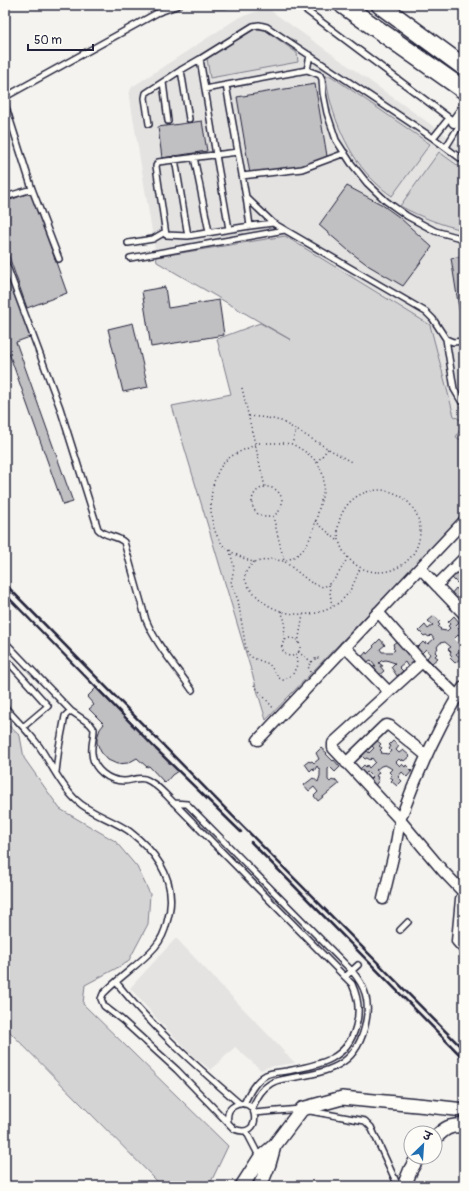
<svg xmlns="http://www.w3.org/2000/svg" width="469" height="1191" font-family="Pangolin,'Playpen Sans Deva',sans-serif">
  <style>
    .built { fill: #e4e3e2 }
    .green { fill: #d5d4d5; stroke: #7c7b88 }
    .building { fill: #c0bfc2; stroke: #22223b }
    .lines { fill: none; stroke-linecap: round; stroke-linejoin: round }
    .service-casing { stroke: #22223b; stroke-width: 8 }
    .minor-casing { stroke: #22223b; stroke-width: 13 }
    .tertiary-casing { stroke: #22223b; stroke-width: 16 }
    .trunk-casing { stroke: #22223b; stroke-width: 20 }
    .path { stroke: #22223b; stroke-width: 1.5; stroke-dasharray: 1 3; stroke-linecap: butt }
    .service { stroke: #fdfcf7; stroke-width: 5 }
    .minor { stroke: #fdfcf7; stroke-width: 10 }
    .tertiary { stroke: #fdfcf7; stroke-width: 13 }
    .trunk { stroke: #fdfcf7; stroke-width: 17 }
    .rail { stroke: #22223b; stroke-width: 2.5 }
  </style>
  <rect width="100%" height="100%" fill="#f4f3ef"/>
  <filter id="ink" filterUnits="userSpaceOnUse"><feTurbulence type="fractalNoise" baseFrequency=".025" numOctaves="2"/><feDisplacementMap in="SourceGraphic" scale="8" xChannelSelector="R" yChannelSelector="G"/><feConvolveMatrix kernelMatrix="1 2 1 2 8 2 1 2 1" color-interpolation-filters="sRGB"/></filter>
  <g filter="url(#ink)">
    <!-- built -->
    <path class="built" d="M267,8L464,148V442L157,262L129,93L132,87L238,18Z
      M176,938L295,1063L268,1067L261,1070L235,1047L211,1070L193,1056L156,1018L130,988Z"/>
    <!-- green -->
    <path class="green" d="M255,29L265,30L297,53L298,62L210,78L207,58Z
      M326,76H331L430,144L392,196C386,192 380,187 375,182C349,158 329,112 326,76Z
      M439,152L464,170V230C441,225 421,217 400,206Z
      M285,236L430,325L454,416L464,422L456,437L464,442V514L266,720L172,406L231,394L217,339L260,323L291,340L157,262L156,257Z
      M5,722L20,736L24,758L60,809L115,841L137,867L150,894L148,924L128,962L85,985L83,1004L228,1146L209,1186H162L5,1027Z"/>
    <!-- building -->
    <path class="building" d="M315,84L328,162L250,174L237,97Z
      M202,121L207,151L162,158L158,127Z
      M347,186L381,204L399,217L432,247L403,286L369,266L349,251L319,225Z
      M31,192L67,293L27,308L5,245V202Z
      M464,256V333L463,334L451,258Z
      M5,268L30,337L16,342L73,502L63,505L5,342Z
      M165,287L168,308L219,300L224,335L151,347L142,291Z
      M133,323L148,387L123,392L108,329Z
      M458,572L462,575L464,573V582L462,583L459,581L457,583L452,578Z
      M456,588L458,590L459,588L461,590L464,588V608L460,604L464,600L459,596L455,599L450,595Z
      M434,616L440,621L438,623L440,625L438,627L441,629L440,630L447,631L450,628L448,626L450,624L448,622L454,616L459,622L456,625L460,629L463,626L464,627V636L461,635L460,637L458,635L454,639L459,644L461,642L464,644V652L461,650L456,654L461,658L455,663L450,658L452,656L450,654L451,652L448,649L451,647L445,642L440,643L437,647L438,648L435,652L437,654L435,656L438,658L432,663L427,658L430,654L426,649L422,653L417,648L423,642L425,644L426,642L428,644L434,639L431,635L429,637L426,635L424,636L419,631L425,625L428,629L433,625L428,621Z
      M380,639L385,645L380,649L382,652H392L395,650L393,648L394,647L393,644L397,641L414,662L408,667L405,662L399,667L403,671L397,676L391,667L395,663L386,660L381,661L379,663L383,666H380L384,671L377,677L373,672L375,669L373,667L376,666L371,660L365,663L361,658L366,652L367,654L374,647L373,646Z
      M97,687L178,771L172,775L165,783L149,766L147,767L137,758L128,763L117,764L108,760L101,752L97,743V738L100,729L104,724L89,709L94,705L87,697Z
      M375,739L381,744L379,746L382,748L380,750L382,752L381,753L388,754L391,751L389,749L391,746L389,745L393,741L399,746L396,750L399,753L403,750L410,756L404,761L402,759L401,761L399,759L396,762L400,766L402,764L405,767L406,765L412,771L407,777L402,772L398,777L402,781L397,786L391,781L393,779L390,777L392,775L389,772L392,769L389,767L385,765L381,766L376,770L379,772L376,776L378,777L377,779L379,780L374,787L368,781L372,777L367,772L363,776L358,771L364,765L366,767L367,765L369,768L375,762L372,758L370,760L367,758L365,759L360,754L366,749L369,753L374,748L370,744Z
      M321,748L327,753L326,754L333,761L334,760L340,767L335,772L330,767L328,769V780L330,782L332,780L334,781L336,780L339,784L318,801L314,796L318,792L314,787L309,791L304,785L313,778L318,782L320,776V771L317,766L314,771L313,768L310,771L305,764L309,761L310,762L312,761L314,763L319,759L316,753Z"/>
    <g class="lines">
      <defs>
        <path id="service" d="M215,5H225
          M299,5L464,129
          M181,70L189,119
          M307,70L310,55
          M163,82L168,121
          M226,85L246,197L250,226L188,236L166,235L156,166L158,162L238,152
          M205,89L307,70L320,75L322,79L323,93L327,113L336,140L351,163L367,183L386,201L407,216L435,231L464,239
          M5,97L157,13L179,5
          M5,104L32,189L59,259
          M149,124L145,98L146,93L181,70L200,59
          M433,138L449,118
          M446,147L459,126
          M194,157L209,232
          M175,159L188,236
          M242,176L302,169L345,153
          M5,197L32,189
          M246,197L273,223L250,226
          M273,223L426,312L433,319L446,339L453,342L464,341
          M229,229L216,155L200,59L253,26L259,25L267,27L433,138L464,161
          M128,243L153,239L165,232
          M130,258L285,230
          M5,261L60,408L98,529C105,537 117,535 124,542L146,620C157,646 176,667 192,690
          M446,339L454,389L464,406
          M5,642L71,711
          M5,658L48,706L23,727
          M5,707C16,720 29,732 39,746C50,762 61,786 75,799C90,814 112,819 129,831C159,854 179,884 167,922C165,931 161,940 155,947C140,964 119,977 103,994L101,999L104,1006L122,1020L177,1070L234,1129C264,1141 259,1092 234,1106C228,1109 227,1116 228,1122
          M56,772L59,747L65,716L67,714L71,711L90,724L94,729C94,737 91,745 92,753C93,770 109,781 124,781C131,781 138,777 145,779C156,783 166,795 174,803L352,984C358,997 360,1012 356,1026C347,1061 318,1065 287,1071C280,1072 272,1072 266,1075C255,1081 249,1093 244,1104
          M174,803L187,804L352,971C365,986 370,1001 366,1021C359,1062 333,1072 296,1077C287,1079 277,1079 270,1084C260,1090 257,1099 252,1108
          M400,930L408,922
          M345,977L358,965
          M116,982C152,1027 196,1066 240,1104
          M310,1111L365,1121L371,1127L398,1186
          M254,1113L300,1109
          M246,1131L260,1158"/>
        <path id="minor" d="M454,122L464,108
          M464,558L438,584L440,589L464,614
          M420,568L438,587
          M378,612L422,662L457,696
          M345,647L389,692
          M422,662L333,743V748L400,820C412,787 426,755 442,724C449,711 456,698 464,686
          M258,740L464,521
          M346,763L384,726L387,725L390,726L427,756
          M464,893L461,899L457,941L464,949
          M383,899L395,849L400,820L443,871L464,893"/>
        <path id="tertiary" d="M435,1138C445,1128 449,1125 464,1126
          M242,1186L260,1158L274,1146L302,1109L342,1098L428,1106L464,1110
          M260,1186L269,1164L274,1146
          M404,1186L411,1169L418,1157"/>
        <path id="trunk" d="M343,5L464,90
          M380,5L464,67"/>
      </defs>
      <!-- service casing -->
      <use href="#service" class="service-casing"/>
      <!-- minor casing -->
      <use href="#minor" class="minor-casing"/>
      <!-- tertiary casing -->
      <use href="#tertiary" class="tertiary-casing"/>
      <!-- trunk casing -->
      <use href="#trunk" class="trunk-casing"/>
      <!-- path -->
      <path class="path" d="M242,388L265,487
        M249,416L268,418L281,421L351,462
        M255,443H284L292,444L296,431
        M255,445C244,450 229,455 222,465C207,486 206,530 226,548C232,553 243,558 250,561C256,563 265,560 271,559C275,559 279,561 283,561C289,560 297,556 302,551C314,537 317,514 322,497C329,469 315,456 292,444
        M317,462L328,449
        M252 502a15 15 0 1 1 30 0a15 15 0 1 1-30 0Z
        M338 531a41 41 0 1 1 82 0a41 41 0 1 1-82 0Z
        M273,516L284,561L310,582L323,587C336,582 340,570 347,559
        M315,521L338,541
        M230,550L234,568L231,583L238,600L246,649L248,654L253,658L269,664L279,678L283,680L293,674L297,665L296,654
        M254,562C250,566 245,571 245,577C245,583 250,589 254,593C275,619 321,622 344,598C352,590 356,578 360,568
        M329,585L332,607
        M281,611L285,621L284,640
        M282 647a9 9 0 1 1 18 0a9 9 0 1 1-18 0Z
        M298,643L303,615
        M298,652L312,662
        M310,672L308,666L317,657L320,660
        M254,685L274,709"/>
      <!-- service -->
      <use href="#service" class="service"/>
      <!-- minor -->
      <use href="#minor" class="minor"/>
      <!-- tertiary -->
      <use href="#tertiary" class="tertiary"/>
      <!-- trunk -->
      <use href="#trunk" class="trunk"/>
      <!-- rail -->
      <path class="rail" d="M5,584C157,740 311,895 464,1050
        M5,594L156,749L241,832
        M251,842L464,1059"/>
    </g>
  </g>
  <!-- margin -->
  <rect width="469" height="1191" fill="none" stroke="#fdfcf7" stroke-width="20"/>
  <rect x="10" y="10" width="449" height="1171" fill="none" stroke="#22223b" stroke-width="1.5" filter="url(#ink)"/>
  <!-- north arrow -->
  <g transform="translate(423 1145) rotate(25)"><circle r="19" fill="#fdfcf7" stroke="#a5a5ac"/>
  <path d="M0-3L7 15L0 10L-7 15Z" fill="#1f6fb2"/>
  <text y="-6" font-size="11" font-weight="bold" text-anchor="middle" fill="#22223b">उ</text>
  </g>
  <!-- scale -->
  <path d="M28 44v6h65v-6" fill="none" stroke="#22223b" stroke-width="2"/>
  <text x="34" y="44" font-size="12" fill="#22223b" stroke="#fdfcf7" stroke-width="3" paint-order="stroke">50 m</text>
</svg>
